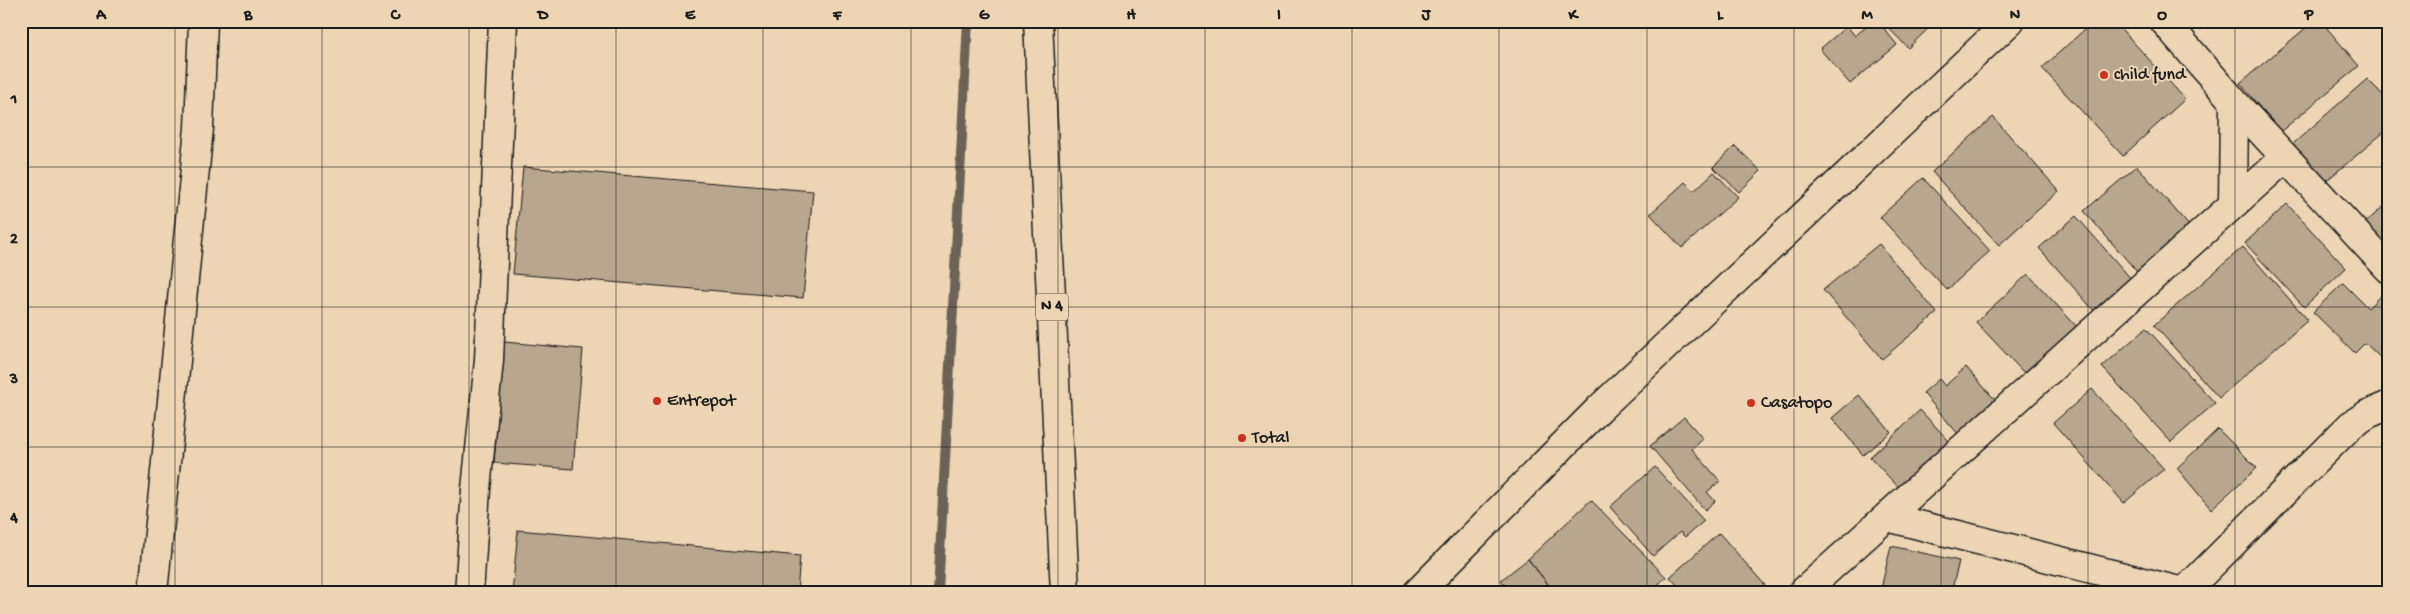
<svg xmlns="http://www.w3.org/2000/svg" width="2410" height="614" font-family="'Gochi Hand',sans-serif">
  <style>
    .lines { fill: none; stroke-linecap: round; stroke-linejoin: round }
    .stream { stroke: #6c6357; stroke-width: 10 }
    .building { fill: #b8a68f; stroke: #1c1c1c }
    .minor-casing { stroke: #1c1c1c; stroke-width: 31 }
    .highway-casing { stroke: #1c1c1c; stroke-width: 31 }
    .minor { stroke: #ecd4b4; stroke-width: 28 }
    .highway { stroke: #ecd4b4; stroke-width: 28 }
    .grid { fill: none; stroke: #1c1c1c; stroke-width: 1; stroke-opacity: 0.55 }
    .poi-dot { fill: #c8321e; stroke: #ecd4b4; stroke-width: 2 }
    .labels { text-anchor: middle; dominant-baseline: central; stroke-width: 4; stroke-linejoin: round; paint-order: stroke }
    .shield { fill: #ecd4b4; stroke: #5a534a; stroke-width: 1 }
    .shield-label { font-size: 16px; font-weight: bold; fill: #1c1c1c }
    .poi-label { font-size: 18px; fill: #1c1c1c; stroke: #ecd4b4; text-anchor: start }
    .neatline { fill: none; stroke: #1c1c1c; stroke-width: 2 }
    .grid-label { font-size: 16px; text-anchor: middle; font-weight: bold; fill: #1c1c1c }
  </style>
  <rect width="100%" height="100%" fill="#ecd4b4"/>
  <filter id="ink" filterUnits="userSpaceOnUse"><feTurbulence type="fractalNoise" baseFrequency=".02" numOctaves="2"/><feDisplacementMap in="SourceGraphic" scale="10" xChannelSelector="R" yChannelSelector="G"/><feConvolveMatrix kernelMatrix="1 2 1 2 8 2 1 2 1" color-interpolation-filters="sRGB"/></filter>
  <g filter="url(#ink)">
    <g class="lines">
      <!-- stream -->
      <path class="stream" d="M938,593L968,21"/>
    </g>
    <!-- building -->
    <path class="building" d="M1873,21H1878L1897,45L1850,84L1820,49L1847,26L1855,36Z
      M1882,21H1936L1908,48Z
      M2094,21H2114L2185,99L2123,156L2042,68Z
      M2191,21H2210L2200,30Z
      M2314,21H2321L2359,66L2280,132L2240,83Z
      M2367,79L2389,101V128L2320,186L2286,150Z
      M1993,117L2059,191L1999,245L1932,172Z
      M1735,146L1761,171L1739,192L1713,167Z
      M2137,166L2191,228L2139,274L2084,211Z
      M523,167L813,191L803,298L513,274Z
      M1714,172L1738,197L1682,248L1650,214L1685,182L1694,191Z
      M1923,178L1990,251L1947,290L1880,217Z
      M2389,201V260L2359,229Z
      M2287,204L2346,268L2304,307L2245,243Z
      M2076,216L2133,281L2096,313L2039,248Z
      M1879,244L1937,313L1882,359L1823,290Z
      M2243,247L2308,320L2219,398L2154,325Z
      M2028,274L2078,328L2026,375L1976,322Z
      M2343,283L2368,308L2383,293L2389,299V359L2385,362L2365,343L2355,353L2313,312Z
      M2146,328L2215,403L2171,442L2102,367Z
      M504,342L583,349L573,469L494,463Z
      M1966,367L1997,402L1959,435L1923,393L1939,379L1945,386Z
      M2092,389L2164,469L2124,503L2053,423Z
      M1859,395L1891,432L1863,455L1832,418Z
      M1920,410L1951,443L1901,490L1870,457Z
      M1684,417L1703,439L1692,449L1720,481L1707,492L1715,501L1705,510L1650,446Z
      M2218,429L2257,468L2211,509L2177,468Z
      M1655,467L1704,521L1685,537L1680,532L1653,556L1610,507Z
      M1591,500L1666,577L1649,593H1595L1589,587L1583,593H1555L1528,559Z
      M518,530L800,556L797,593H512Z
      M1719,533L1772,593H1684L1670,577Z
      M1891,546L1959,561L1951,593H1880Z
      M1528,559L1555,593H1511L1501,580Z"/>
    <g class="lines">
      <defs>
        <path id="minor" d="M2164,21L2234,102L2389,269
          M2233,204L2234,102
          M1887,517L2187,593
          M2184,592L2351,425L2368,414L2389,405
          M153,593L199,128L203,21
          M469,593L476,489L489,360L503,21
          M1417,593L1599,409L2010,21
          M1802,593L2285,158"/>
        <path id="highway" d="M1038,21L1065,593"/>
      </defs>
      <!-- minor casing -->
      <use href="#minor" class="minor-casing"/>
      <!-- highway casing -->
      <use href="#highway" class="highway-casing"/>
      <!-- minor -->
      <use href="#minor" class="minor"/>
      <!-- highway -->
      <use href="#highway" class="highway"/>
    </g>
  </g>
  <!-- grid -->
  <path class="grid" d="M175,21V593M322,21V593M469,21V593M616,21V593M763,21V593M911,21V593M1058,21V593M1205,21V593M1352,21V593M1499,21V593M1647,21V593M1794,21V593M1941,21V593M2088,21V593M2235,21V593M21,167H2389M21,307H2389M21,447H2389"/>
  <!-- markers -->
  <g class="poi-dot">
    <circle cx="2104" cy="75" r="5"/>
    <circle cx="657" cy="401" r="5"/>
    <circle cx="1751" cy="403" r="5"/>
    <circle cx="1242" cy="438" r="5"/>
  </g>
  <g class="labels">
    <!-- shield labels -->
    <rect class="shield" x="1036" y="293.5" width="32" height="27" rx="4"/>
    <g class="shield-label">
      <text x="1052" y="307">N 4</text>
    </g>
    <!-- poi labels -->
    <g class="poi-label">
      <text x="2114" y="75">child fund</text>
      <text x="667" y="401">Entrepot</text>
      <text x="1761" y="403">Casatopo</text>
      <text x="1252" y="438">Total</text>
    </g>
  </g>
  <!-- margin -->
  <rect width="2410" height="614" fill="none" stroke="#ecd4b4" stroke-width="55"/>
  <rect x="28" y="28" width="2354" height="558" class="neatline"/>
  <g class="grid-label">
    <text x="101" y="19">A</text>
    <text x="248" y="19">B</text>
    <text x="395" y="19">C</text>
    <text x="543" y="19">D</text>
    <text x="690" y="19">E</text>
    <text x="837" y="19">F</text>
    <text x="984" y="19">G</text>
    <text x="1131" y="19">H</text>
    <text x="1279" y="19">I</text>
    <text x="1426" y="19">J</text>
    <text x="1573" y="19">K</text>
    <text x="1720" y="19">L</text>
    <text x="1867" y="19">M</text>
    <text x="2015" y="19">N</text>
    <text x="2162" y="19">O</text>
    <text x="2309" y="19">P</text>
    <text x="14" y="103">1</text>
    <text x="14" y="243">2</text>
    <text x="14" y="383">3</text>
    <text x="14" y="522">4</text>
  </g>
</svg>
